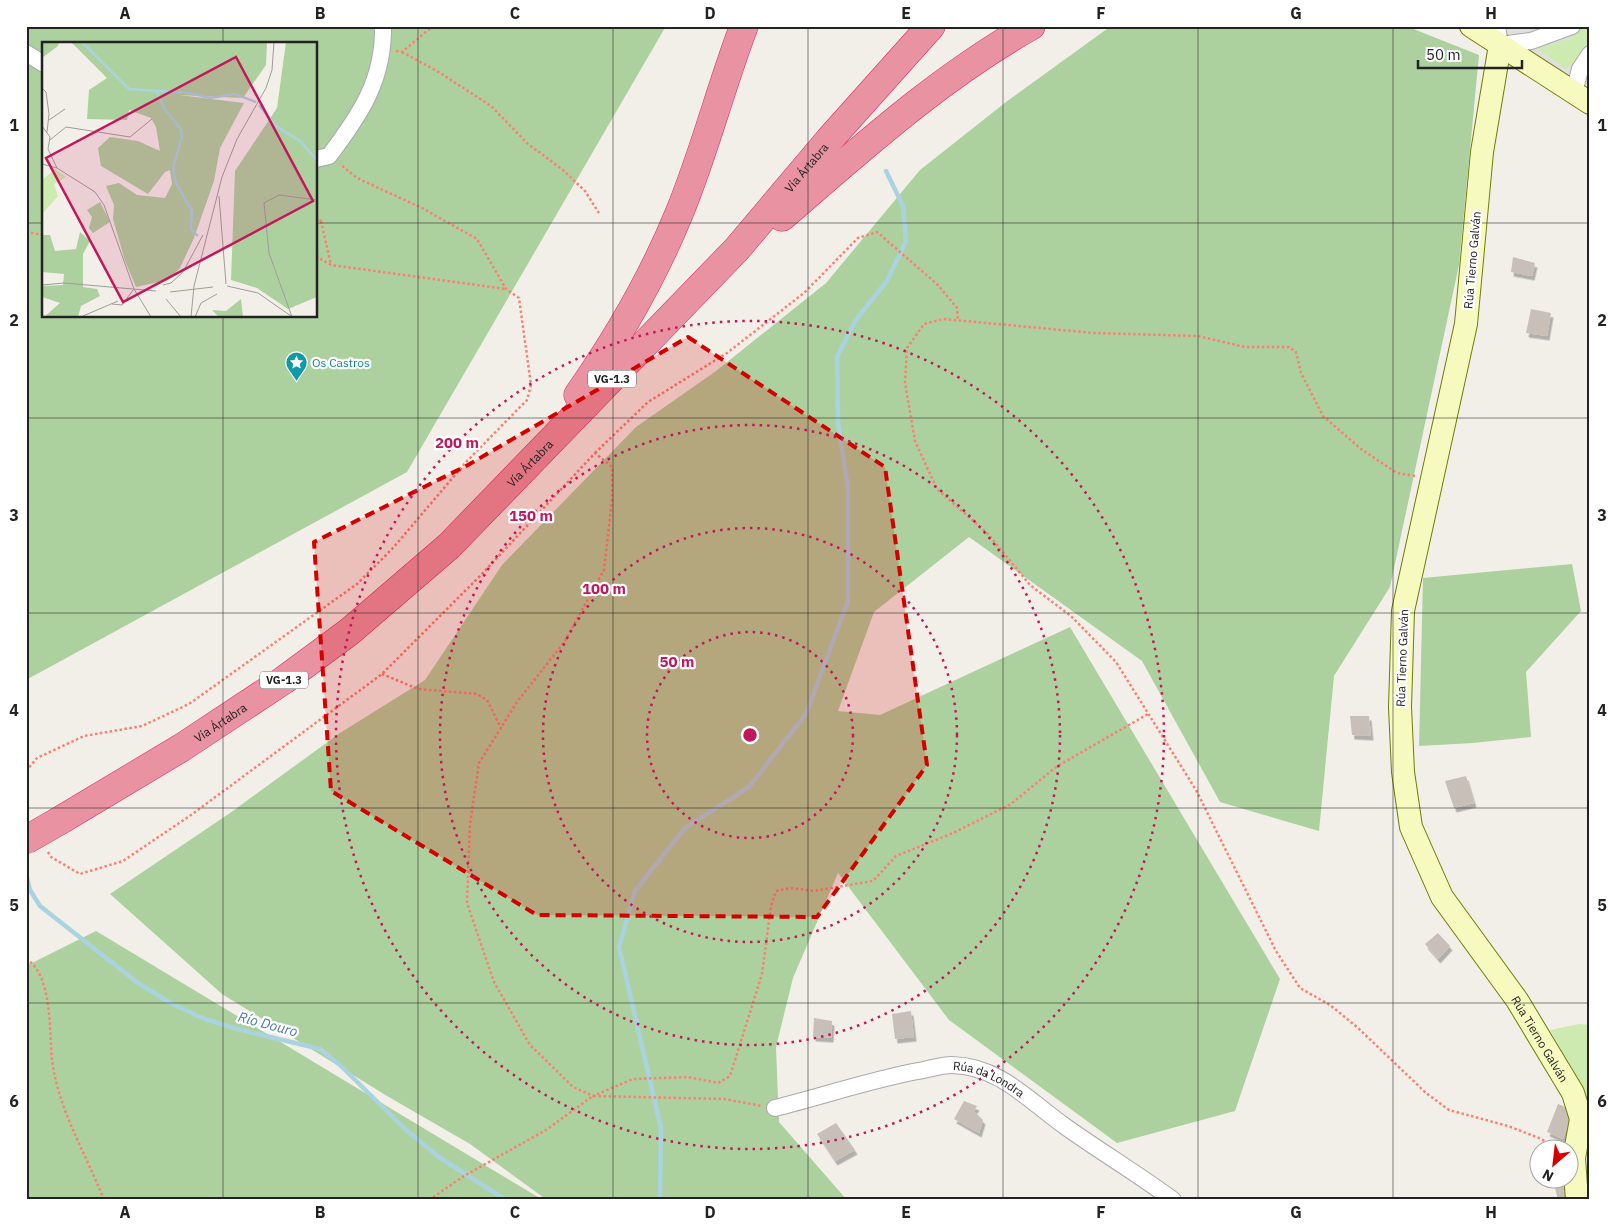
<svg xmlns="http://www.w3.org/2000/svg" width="1616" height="1226" font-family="'IBM Plex Sans',sans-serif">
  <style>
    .residential { fill: #e0dfdf }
    .grass { fill: #cdebb0 }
    .forest { fill: #add19e; fill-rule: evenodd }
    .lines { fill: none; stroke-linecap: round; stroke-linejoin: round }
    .stream { stroke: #aad3df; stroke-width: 4.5 }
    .building { fill: #c7bfb8; filter: url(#shadow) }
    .street-casing { stroke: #a9a9a9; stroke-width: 18 }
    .secondary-casing { stroke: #707d05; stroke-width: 24 }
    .highway-casing { stroke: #dc2a67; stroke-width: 29 }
    .path { stroke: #fa8072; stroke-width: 2.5; stroke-dasharray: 2.5 2.5; stroke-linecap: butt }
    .street { stroke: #fff; stroke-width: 16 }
    .secondary { stroke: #f7fabf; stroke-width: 22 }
    .highway { stroke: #e892a2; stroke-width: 28 }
    .highway-bridge-casing { stroke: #dc2a67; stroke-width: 29; stroke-linecap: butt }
    .highway-bridge { stroke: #e892a2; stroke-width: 28 }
    .marked { fill: #d40000; fill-opacity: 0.2; stroke: #d40000; stroke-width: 4; stroke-dasharray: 10 6; stroke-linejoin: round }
    .grid { fill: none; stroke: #222; stroke-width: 1; stroke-opacity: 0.55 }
    .ring { fill: none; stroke: #c2185b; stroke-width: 2.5; stroke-dasharray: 2.5 5 }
    .labels { text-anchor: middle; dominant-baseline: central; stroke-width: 4.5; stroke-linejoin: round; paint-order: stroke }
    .shield { fill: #fff; stroke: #646464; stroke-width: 1 }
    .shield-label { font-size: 11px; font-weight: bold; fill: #222 }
    .street-label { font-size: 12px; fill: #222; stroke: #fff }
    .culture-label { font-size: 12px; fill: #0d838f; stroke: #fff; text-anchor: start }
    .water-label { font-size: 14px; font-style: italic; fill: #4a7aab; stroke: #fff }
    .inset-river { fill: none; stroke: #aad3df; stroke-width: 2.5 }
    .inset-road { fill: none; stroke: #9f9d99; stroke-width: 1 }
    .view { fill: #c2185b; fill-opacity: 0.15; stroke: #c2185b; stroke-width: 2.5 }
    .inset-edge { fill: none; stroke: #222; stroke-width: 2.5 }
    .centre { fill: #c2185b; stroke: #fff; stroke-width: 2.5 }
    .ring-label { font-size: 15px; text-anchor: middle; font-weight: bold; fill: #c2185b; stroke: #fff; stroke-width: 4.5; stroke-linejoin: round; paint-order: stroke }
    .neatline { fill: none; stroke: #222; stroke-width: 2 }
    .grid-label { font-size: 16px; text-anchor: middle; font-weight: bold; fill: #222 }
  </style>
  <defs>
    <filter id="shadow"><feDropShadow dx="2.5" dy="4.5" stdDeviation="0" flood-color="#0004"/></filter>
  </defs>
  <rect width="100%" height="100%" fill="#f2efe9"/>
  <!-- residential -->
  <path class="residential" d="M1471,26H1590V103Z"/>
  <!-- grass -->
  <path class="grass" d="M1586,26H1590V45L1567,69L1536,48L1568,39Z
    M1579,1024L1590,1025V1104L1550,1030Z"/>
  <!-- forest -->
  <path class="forest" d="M26,26H666L407,472L26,680ZM44,44H316V316H44Z
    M1111,26H1406L1479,55L1459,265L1390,587L1334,676L1319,831L1220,802L1142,661L969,537L874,612L838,711L880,715L1070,627L1280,979L1235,1111L1117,1143L949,1020L838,873L793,978L776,1047L779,1122L847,1200H547L470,1144L387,1096L222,994L110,894L230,813L340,733L425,680L502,565L636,427L716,371L826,283L920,170L1006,102Z
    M1572,564L1581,611L1526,672L1531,737L1473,743L1419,746L1423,578Z
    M96,931L543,1200H26V966Z"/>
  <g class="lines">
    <!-- stream -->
    <path class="stream" d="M26,874L30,890L40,906L138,983L169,1002L202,1018L237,1029L320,1049L340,1065L406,1130L439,1157L506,1200
      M660,1200L661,1128L619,947L635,891L685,828L749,787L806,714L848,601V489L838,423L837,357L855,321L887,281L906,241L903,206L886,171"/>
  </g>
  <!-- building -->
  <path class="building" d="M1513,257L1535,263L1532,276L1511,272Z
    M1531,309L1551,313L1547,336L1526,333Z
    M1350,716H1369L1371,736L1352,735Z
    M1466,776L1474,803L1454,808L1445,781Z
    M1438,933L1450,946L1438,959L1425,944Z
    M911,1011L914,1037L895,1039L892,1014Z
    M814,1018L832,1021L831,1038L813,1037Z
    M964,1101L977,1106L974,1111L983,1120L979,1133L954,1119Z
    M1558,1104L1573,1110L1563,1139L1547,1132Z
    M836,1123L855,1150L835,1161L817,1134Z
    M1568,1184L1570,1200H1558L1555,1188Z"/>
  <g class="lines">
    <defs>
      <g id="street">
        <path d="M1497,26L1500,45L1531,41L1572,26"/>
        <path d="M26,53L44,64"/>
        <path d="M1574,93L1580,69L1590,54"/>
        <path d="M316,159L329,156C360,115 384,80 383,26"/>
        <path id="s1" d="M775,1108C823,1096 870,1080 918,1071C929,1069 941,1065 952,1065C1000,1066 1030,1102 1066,1127C1101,1152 1138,1174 1173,1200"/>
      </g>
      <g id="secondary">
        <path d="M1471,26L1590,103"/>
        <path id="s2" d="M1500,45L1482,152L1466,324L1403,611L1400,707L1403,772L1411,827L1442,897L1517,1000L1573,1093L1581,1119L1574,1158L1577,1200"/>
      </g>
      <g id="highway">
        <path d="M782,217C862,148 939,78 1031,26"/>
        <path d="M578,395C617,339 652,279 678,216C704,154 720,89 744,26"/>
        <path id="s3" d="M59,821L181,748L284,680L349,632L449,546L736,250L829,140L931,26"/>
      </g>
    </defs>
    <!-- street casing -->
    <use href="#street" class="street-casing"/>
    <!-- secondary casing -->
    <use href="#secondary" class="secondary-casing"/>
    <!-- highway casing -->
    <use href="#highway" class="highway-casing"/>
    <!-- path -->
    <path class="path" d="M396,51L402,52L433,26
      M402,52L437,71L491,106L528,144L563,170L585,191L599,213
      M316,216L321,221H316
      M321,221L331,265
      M26,232L44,235
      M316,256L331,265L506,289
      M595,453L648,402L727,353L804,293L858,238L877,232L938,285L957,308L958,320
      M1415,476L1397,473L1361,449L1323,416L1301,373L1296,352L1289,347H1245L1198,336L1094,333L943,319L924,324L907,348L905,383L915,441L937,489L988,534L1030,585L1071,616L1116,662L1196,790L1276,951L1300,988L1330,1005L1357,1027L1426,1093L1449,1110L1508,1126L1539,1138L1557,1148
      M382,674L418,689L477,694L487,700L501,728
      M26,771L37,758L84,736L142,726L189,704L357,584L393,548L467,461L527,400L531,385L519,298L506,289L477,239L422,208L357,178L340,164
      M48,852L51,857L80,874L123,861L191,815L382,674L481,575L595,453L612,467V500L604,570L565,641L517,702L479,763L470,824L467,903L494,982L530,1045L573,1087L593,1096L633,1079L688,1077L718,1083L730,1076L762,974L771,906L776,891L791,888L814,891L873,881L896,856L953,833L1011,804L1056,767L1148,714
      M26,959C53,975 49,1032 52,1060C59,1112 85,1151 104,1200
      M429,1200L464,1176L546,1130L593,1096L724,1099L762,1106"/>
    <!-- street -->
    <use href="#street" class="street"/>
    <!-- secondary -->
    <use href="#secondary" class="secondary"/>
    <!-- highway -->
    <use href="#highway" class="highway"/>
    <defs>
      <path id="highway-bridge" d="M26,840L59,821"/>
    </defs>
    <!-- highway-bridge casing -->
    <use href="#highway-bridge" class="highway-bridge-casing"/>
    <!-- highway-bridge -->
    <use href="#highway-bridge" class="highway-bridge"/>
  </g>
  <!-- marked area -->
  <path class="marked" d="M688,337L885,467L927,765L817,917L537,915L331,791L314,542L468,465Z"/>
  <!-- grid -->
  <path class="grid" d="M223,26V44M418,26V1200M613,26V1200M808,26V1200M1003,26V1200M1198,26V1200M1393,26V1200M26,223H44M316,223H1590M223,316V1200M26,418H1590M26,613H1590M26,808H1590M26,1003H1590"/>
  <!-- distance rings -->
  <g class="ring">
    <circle cx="750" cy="735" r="103"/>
    <circle cx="750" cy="735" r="207"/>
    <circle cx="750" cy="735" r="310"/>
    <circle cx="750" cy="735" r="414"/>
  </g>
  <!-- icons -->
  <defs>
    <symbol id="sight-pin" viewBox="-11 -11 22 30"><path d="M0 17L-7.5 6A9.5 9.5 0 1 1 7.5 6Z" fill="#0f9aa8" stroke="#fff"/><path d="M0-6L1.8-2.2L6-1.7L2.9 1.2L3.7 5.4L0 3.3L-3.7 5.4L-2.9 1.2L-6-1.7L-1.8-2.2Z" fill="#fff"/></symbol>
  </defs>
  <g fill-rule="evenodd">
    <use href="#sight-pin" x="284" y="350" width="25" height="34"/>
  </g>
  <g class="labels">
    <!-- shield labels -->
    <g class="shield">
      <rect x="588" y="370.5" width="48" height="17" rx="4"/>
      <rect x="260" y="671.5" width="48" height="17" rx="4"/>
    </g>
    <g class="shield-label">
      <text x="612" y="379">VG-1.3</text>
      <text x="284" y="680">VG-1.3</text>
    </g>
    <!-- street labels -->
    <g class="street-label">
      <text stroke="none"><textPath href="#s3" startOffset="999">Vía Ártabra</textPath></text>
      <text transform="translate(1472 260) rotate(-85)">Rúa Tierno Galván</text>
      <text stroke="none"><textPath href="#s3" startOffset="594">Vía Ártabra</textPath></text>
      <text transform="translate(1402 658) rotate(-88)">Rúa Tierno Galván</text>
      <text stroke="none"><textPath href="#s3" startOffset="189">Vía Ártabra</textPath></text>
      <text stroke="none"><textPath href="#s2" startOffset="1041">Rúa Tierno Galván</textPath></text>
      <text stroke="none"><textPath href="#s1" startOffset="222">Rúa da Londra</textPath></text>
    </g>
    <!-- culture labels -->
    <g class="culture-label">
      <text x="312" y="362">Os Castros</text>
    </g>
    <!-- water labels -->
    <g class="water-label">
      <text transform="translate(268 1024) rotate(15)">Río Douro</text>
    </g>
  </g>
  <!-- overview -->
  <g transform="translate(42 42)">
    <rect width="275" height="275" fill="#f2efe9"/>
    <path d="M13,127L24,135L12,142L16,154L0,172V138Z" fill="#cdebb0"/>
    <path d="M0,0H17L16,4L0,16ZM29,0H225L224,23L201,56L137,53L202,61L178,106L172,139L152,196L138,226L126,238L94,245L83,219L71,177L72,163L64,144L77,141L95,153L123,156L130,142L128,128L123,130L106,152L59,124L56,106L68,95L96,99L118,109L114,85L109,76L87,68L85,78L45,77L47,48L65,36ZM244,0H275V255L246,267L215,246L189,238L193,129L235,66ZM58,160L68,180L51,191L47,186L50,175L45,168ZM38,190L48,199L41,212V245L55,247L58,254L39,264L36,275H2L18,261L0,255V244L21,243L22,232L0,230V193H8L13,209L34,207ZM199,257L201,275H177L170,268L184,269Z" fill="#add19e"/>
    <path class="inset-river" d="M40,0L87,47L147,51L168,56L193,52L214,60M115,50L123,68L139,87L140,94L131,126L134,141L150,169L149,187L156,194M217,63L234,84L258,99L275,118"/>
    <path class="inset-road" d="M0,46L4,50L7,72L5,90M7,78L23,67M0,84L8,95L6,107L15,126L53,150L62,163L92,247L109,275M8,98L24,85L88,95L110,77M0,122L15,126M177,154L184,242M0,243L22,241L114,249M121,243L129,241L141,230L161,193M185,244L216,251L249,274M128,250L171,245M124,257L139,275M70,262L80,263L91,248M41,274L76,259M149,275L152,244L180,135L195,97L224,46L230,28L232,0M153,275L159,261L175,252M250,275L227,211L222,161L237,153L275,158"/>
    <path class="view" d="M194,15L271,159L81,260L4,116Z"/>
    <rect width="275" height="275" class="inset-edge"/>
  </g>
  <circle cx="750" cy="735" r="8" class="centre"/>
  <g class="ring-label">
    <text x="457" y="448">200 m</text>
    <text x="531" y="521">150 m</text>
    <text x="604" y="594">100 m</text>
    <text x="677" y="667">50 m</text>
  </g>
  <!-- border -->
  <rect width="1616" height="1226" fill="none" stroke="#ffffff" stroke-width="55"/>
  <!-- north arrow -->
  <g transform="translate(1554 1164) rotate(208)"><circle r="24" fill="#ffffff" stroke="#a7a7a7"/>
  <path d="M0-4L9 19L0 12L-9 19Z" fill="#d40000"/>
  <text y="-8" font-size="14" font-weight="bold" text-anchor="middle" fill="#222222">N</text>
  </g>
  <!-- scale -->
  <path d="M1418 60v8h104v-8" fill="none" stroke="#222222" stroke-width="2.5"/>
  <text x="1426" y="60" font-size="15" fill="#222222" stroke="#ffffff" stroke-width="4" paint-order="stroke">50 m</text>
  <rect x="28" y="28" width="1560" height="1170" class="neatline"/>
  <g class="grid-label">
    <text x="125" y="19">A</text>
    <text x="320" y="19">B</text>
    <text x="515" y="19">C</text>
    <text x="710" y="19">D</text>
    <text x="906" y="19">E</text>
    <text x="1101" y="19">F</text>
    <text x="1296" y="19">G</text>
    <text x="1491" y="19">H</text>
    <text x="14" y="131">1</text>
    <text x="1602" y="131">1</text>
    <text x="14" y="326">2</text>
    <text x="1602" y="326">2</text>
    <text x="14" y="521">3</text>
    <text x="1602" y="521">3</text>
    <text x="14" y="716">4</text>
    <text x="1602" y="716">4</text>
    <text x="14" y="911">5</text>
    <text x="1602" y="911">5</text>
    <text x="14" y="1107">6</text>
    <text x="1602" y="1107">6</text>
    <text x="125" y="1218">A</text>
    <text x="320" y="1218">B</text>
    <text x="515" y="1218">C</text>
    <text x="710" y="1218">D</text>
    <text x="906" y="1218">E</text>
    <text x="1101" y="1218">F</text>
    <text x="1296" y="1218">G</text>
    <text x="1491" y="1218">H</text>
  </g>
</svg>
